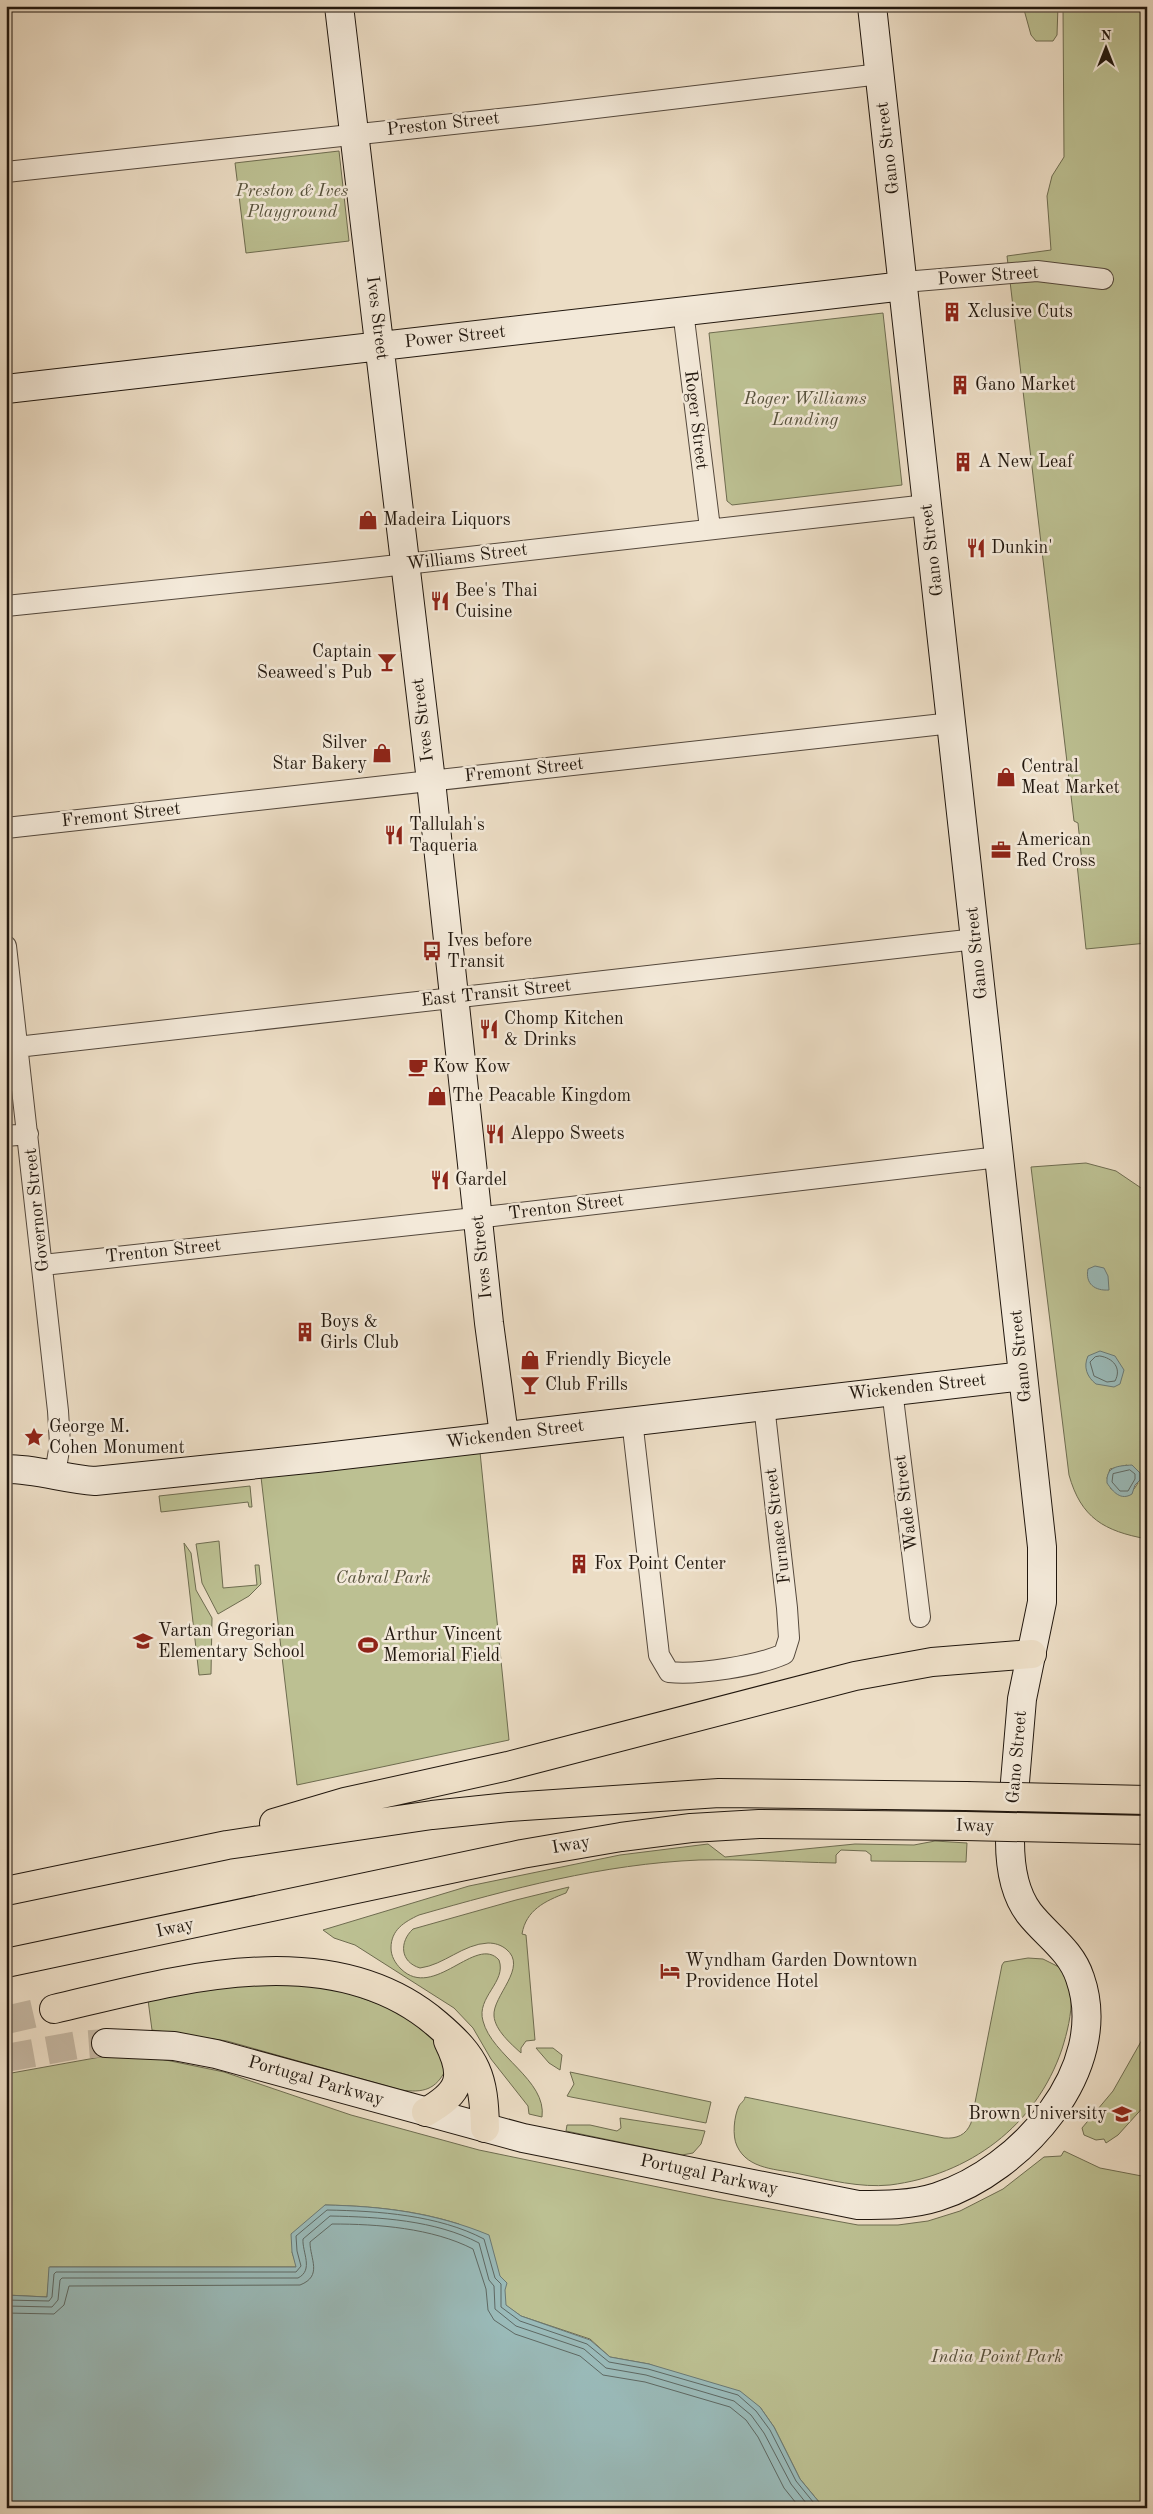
<svg xmlns="http://www.w3.org/2000/svg" width="1153" height="2514" font-family="'Old Standard TT',serif">
  <style>
    .green { fill: #bcc092; stroke: #6e6c50; fill-rule: evenodd }
    .water { fill: #9abbba; stroke: #6a7975 }
    .lines { fill: none; stroke-linecap: round; stroke-linejoin: round }
    .shore { stroke: #5e6964; stroke-width: 1 }
    .secondary-tunnel { stroke: #c3b5a0; stroke-width: 28; stroke-dasharray: 28 14; stroke-linecap: butt }
    .highway-tunnel { stroke: #c3b5a0; stroke-width: 28; stroke-dasharray: 28 14; stroke-linecap: butt }
    .street-casing { stroke: #54483c; stroke-width: 22 }
    .secondary-casing { stroke: #21170e; stroke-width: 30 }
    .highway-casing { stroke: #21170e; stroke-width: 30 }
    .street { stroke: #f3e9d9; stroke-width: 20 }
    .secondary { stroke: #f3e9d9; stroke-width: 28 }
    .highway { stroke: #ecddc5; stroke-width: 28 }
    .highway-bridge-casing { stroke: #21170e; stroke-width: 30; stroke-linecap: butt }
    .highway-bridge { stroke: #ecddc5; stroke-width: 28 }
    .labels { text-anchor: middle; dominant-baseline: central; stroke-width: 5; stroke-linejoin: round; paint-order: stroke }
    .street-label { font-size: 18px; fill: #21170e; stroke: #f3e9d9 }
    .park-label { font-size: 18px; font-style: italic; fill: #57523c; stroke: #f3e9d9 }
    .poi-label { font-size: 18px; fill: #21170e; stroke: #f3e9d9; text-anchor: start }
  </style>
  <rect width="100%" height="100%" fill="#ecddc5"/>
  <filter id="stains"><feTurbulence type="fractalNoise" baseFrequency=".004" numOctaves="4"/><feColorMatrix values="0 0 0 0 .2 0 0 0 0 .09 0 0 0 0 .02 0 0 0 .5 -.17"/></filter>
  <radialGradient id="worn" r=".72"><stop offset=".6" stop-color="#630" stop-opacity="0"/><stop offset="1" stop-color="#630" stop-opacity=".3"/></radialGradient>
  <!-- green -->
  <path class="green" d="M1023,6H1058L1057,35L1053,41H1036L1031,35Z
    M1063,6H1147V943L1086,949L1077,864L1082,863L1078,823L1074,821L1007,256L1051,250L1047,196L1052,176L1064,157Z
    M339,151L349,241L246,253L235,163Z
    M883,313L902,485L732,505L727,501L709,333Z
    M1086,1163L1116,1171L1147,1192V1539C1104,1531 1081,1518 1069,1475L1031,1167ZM1127,1465L1138,1483L1134,1489H1111L1107,1478L1110,1469Z
    M480,1452L509,1740L297,1785L261,1477Z
    M250,1486L252,1507H249L248,1502L161,1512L159,1496Z
    M219,1541L223,1588L257,1585L255,1565H259L261,1584L249,1596L218,1614L202,1583L196,1544Z
    M184,1543L191,1553L196,1590L212,1618L211,1674L199,1675Z
    M935,1841L967,1843L966,1862L871,1861V1855L866,1851L841,1850L836,1855V1863C790,1862 744,1859 699,1860C603,1864 510,1889 419,1915C404,1922 391,1930 391,1948C391,1956 395,1963 401,1969C434,2001 476,1934 499,1960C507,1982 476,1997 483,2021C492,2056 547,2080 542,2117L529,2114L528,2106L491,2059L473,2028L454,2008L355,1945L334,1938L323,1930L469,1886L620,1855L708,1844L725,1857L855,1844L914,1845Z
    M569,1887L566,1893C545,1901 526,1910 522,1934L526,1935L535,2040L526,2041L521,2048V2053C511,2044 495,2030 494,2016C492,1996 529,1967 506,1949C501,1945 495,1943 488,1943C463,1944 444,1965 420,1968C400,1962 399,1942 413,1929L516,1900Z
    M1028,1958L1043,1959L1067,1971C1068,1979 1071,1988 1071,1997C1072,2014 1067,2033 1062,2049C1036,2126 969,2175 890,2185C860,2188 829,2180 800,2174C778,2169 748,2170 737,2146C732,2136 734,2116 739,2106C742,2101 744,2102 745,2097L944,2138C957,2139 966,2135 971,2123L1002,1965L1004,1962Z
    M255,1983L331,1987L407,2014L436,2041L446,2069C436,2090 423,2093 401,2090L227,2041L152,2030L148,2000L184,1992Z
    M1147,2031V2103L1118,2135L1106,2143L1104,2139L1096,2140L1084,2135L1082,2128L1113,2091Z
    M536,2048H553L562,2055L560,2070L549,2063Z
    M106,2056L151,2057L224,2072L351,2115L479,2150L716,2199L858,2225H898L928,2221L960,2211L1003,2189L1044,2157L1061,2156L1064,2151L1100,2168L1147,2177V2508H824L800,2479L774,2427L760,2407L649,2364L610,2357L590,2339L521,2316L505,2305L459,2224C415,2210 371,2206 325,2205L292,2252L297,2267H50L47,2297L6,2295V2074Z
    M570,2072L711,2102L706,2123L571,2097L567,2096L574,2084Z
    M620,2118L705,2131L701,2144L693,2153L682,2155L566,2131L567,2125H590L617,2131L621,2128Z"/>
  <!-- water -->
  <path class="water" d="M1095,1266L1104,1268L1108,1276L1109,1290C1095,1291 1085,1284 1088,1269Z
    M1100,1351L1115,1356L1124,1370L1120,1384L1114,1387L1096,1384C1087,1377 1083,1367 1088,1356Z
    M1132,1465L1140,1473V1480L1135,1485L1132,1494C1121,1501 1113,1492 1107,1483C1106,1466 1118,1466 1132,1465Z
    M325,2205C382,2206 436,2213 489,2235L500,2276L507,2283L505,2290L506,2305L521,2316L590,2340L610,2357L649,2364L740,2391L760,2407L774,2427L800,2479L824,2508H6V2295L47,2297L49,2267H296L292,2252L291,2234Z"/>
  <g class="lines">
    <!-- shore -->
    <path class="shore" d="M1100,1356C1113,1358 1122,1368 1115,1381L1107,1382L1094,1376L1090,1362L1095,1357Z
      M1130,1470L1135,1474V1479L1128,1491H1120L1112,1482L1113,1474Z
      M6,2300L49,2301L52,2297L54,2274L56,2272H296L301,2266L297,2251L296,2236L327,2210C379,2211 438,2215 484,2239L495,2278L501,2284V2307L520,2321L587,2344L609,2362L648,2369L738,2395L756,2411L770,2430L796,2481L818,2508
      M6,2306L52,2307L58,2300L60,2280L62,2278H298C314,2270 302,2252 303,2239L330,2216C379,2217 435,2220 479,2243L489,2280L494,2286L495,2309L516,2326L584,2349L606,2368L646,2375L734,2401L751,2415L764,2433L791,2484L810,2508
      M6,2313L54,2314L64,2305L69,2286L300,2285C323,2276 310,2259 310,2242L332,2224C378,2224 432,2228 473,2249L486,2289L488,2310L494,2320L515,2334L580,2356L603,2375L645,2382L730,2407L746,2420L758,2437L784,2488L800,2508"/>
    <!-- secondary-tunnel -->
    <path class="secondary-tunnel" d="M6,2058L78,2045L106,2043"/>
    <!-- highway-tunnel -->
    <path class="highway-tunnel" d="M6,2020L54,2009"/>
    <defs>
      <path id="street" d="M6,172L537,115L880,74
        M904,282L1037,271L1103,279
        M683,311L710,528
        M6,606L327,573L927,505
        M6,828L952,723
        M6,946L58,1411L60,1444L55,1474
        M17,1047L976,939
        M6,1136L28,1134
        M43,1265L493,1216L999,1157
        M892,1390L920,1617
        M632,1420L659,1655L669,1672C698,1675 757,1666 784,1654L789,1638L787,1608L764,1405"/>
      <path id="secondary" d="M339,6L431,781L489,1323L504,1435
        M6,389L904,286
        M6,1469C37,1469 65,1479 95,1481L317,1458L1023,1376
        M106,2043L174,2046L216,2054L523,2138L858,2205C884,2205 912,2205 937,2197C1020,2171 1112,2069 1080,1978C1071,1950 1046,1935 1029,1913C1014,1893 1010,1865 1010,1841L1022,1699L1042,1602V1547L872,6"/>
      <path id="highway" d="M274,1823L345,1802L508,1766L855,1676L932,1662L1032,1654
        M6,1891L227,1845L432,1815L509,1807L719,1793L966,1796
        M6,1963L522,1854L621,1837L691,1828L759,1824L965,1826
        M54,2009C174,1981 331,1933 437,2024C477,2058 484,2076 485,2128
        M426,2112C461,2092 466,2077 448,2041"/>
    </defs>
    <!-- street casing -->
    <use href="#street" class="street-casing"/>
    <!-- secondary casing -->
    <use href="#secondary" class="secondary-casing"/>
    <!-- highway casing -->
    <use href="#highway" class="highway-casing"/>
    <!-- street -->
    <use href="#street" class="street"/>
    <!-- secondary -->
    <use href="#secondary" class="secondary"/>
    <!-- highway -->
    <use href="#highway" class="highway"/>
    <defs>
      <path id="highway-bridge" d="M966,1796L1147,1800
        M965,1826L1147,1830"/>
    </defs>
    <!-- highway-bridge casing -->
    <use href="#highway-bridge" class="highway-bridge-casing"/>
    <!-- highway-bridge -->
    <use href="#highway-bridge" class="highway-bridge"/>
  </g>
  <!-- icons -->
  <defs>
    <symbol id="building-bare" viewBox="-9 -9 18 18"><path d="M-4-6H4V6H1V3H-1V6H-4ZM-2.5-4.3h1.7v1.8h-1.7ZM.8-4.3h1.7v1.8H.8ZM-2.5-1h1.7V.8h-1.7ZM.8-1h1.7V.8H.8Z" fill="#8f2418" stroke="#f3e9d9" stroke-width="2.5" paint-order="stroke"/></symbol>
    <symbol id="shop-bare" viewBox="-9 -9 18 18"><path d="M-5-2.5h2.3a2.7 3.5 0 0 1 5.4 0H5L5.5 6h-11ZM-1.5-2.5h3a1.5 2.3 0 0 0-3 0Z" fill="#8f2418" stroke="#f3e9d9" stroke-width="2.5" paint-order="stroke"/></symbol>
    <symbol id="restaurant-bare" viewBox="-9 -9 18 18"><path d="M-5-6h1v4h1v-4h1v4h1v-4h1v5L-1.5 .5V6h-2V.5L-5-1ZM5-6V6H3V1.5H1.5Q1.5-4 5-6Z" fill="#8f2418" stroke="#f3e9d9" stroke-width="2.5" paint-order="stroke"/></symbol>
    <symbol id="bar-bare" viewBox="-9 -9 18 18"><path d="M-6-5H6L.8 .8V4.5H3.5V6h-7V4.5H-.8V.8Z" fill="#8f2418" stroke="#f3e9d9" stroke-width="2.5" paint-order="stroke"/></symbol>
    <symbol id="office-bare" viewBox="-9 -9 18 18"><path d="M-6-3h4V-5.5h4V-3h4V5H-6ZM-1-4.5V-3h2v-1.5ZM-6 0V1H6V0Z" fill="#8f2418" stroke="#f3e9d9" stroke-width="2.5" paint-order="stroke"/></symbol>
    <symbol id="bus-bare" viewBox="-9 -9 18 18"><path d="M-5-6H5V4H4V6H2V4H-2V6H-4V4H-5ZM-3.5-4V0h7V-4ZM-3.5 1.2v1.5H-2V1.2ZM2 1.2v1.5H3.5V1.2Z" fill="#8f2418" stroke="#f3e9d9" stroke-width="2.5" paint-order="stroke"/></symbol>
    <symbol id="cafe-bare" viewBox="-9 -9 18 18"><path d="M-5.5-4.5H6V0H3Q3 3.5 0 3.5H-2.5Q-5.5 3.5-5.5 0ZM3-3.2v2h1.7v-2ZM-6 4.5H4V6H-6Z" fill="#8f2418" stroke="#f3e9d9" stroke-width="2.5" paint-order="stroke"/></symbol>
    <symbol id="sight-bare" viewBox="-9 -9 18 18"><path d="M0-6L1.8-2.2L6-1.7L2.9 1.2L3.7 5.4L0 3.3L-3.7 5.4L-2.9 1.2L-6-1.7L-1.8-2.2Z" fill="#8f2418" stroke="#f3e9d9" stroke-width="2.5" paint-order="stroke"/></symbol>
    <symbol id="school-bare" viewBox="-9 -9 18 18"><path d="M0-5L7-2L0 1L-7-2ZM-4 1L0 2.5L4 1V4Q0 6-4 4Z" fill="#8f2418" stroke="#f3e9d9" stroke-width="2.5" paint-order="stroke"/></symbol>
    <symbol id="stadium-bare" viewBox="-9 -9 18 18"><path d="M0-5a6.5 5 0 1 0 0 10a6.5 5 0 1 0 0-10ZM-3.5-1.8h7v3.6h-7Z" fill="#8f2418" stroke="#f3e9d9" stroke-width="2.5" paint-order="stroke"/></symbol>
    <symbol id="hotel-bare" viewBox="-9 -9 18 18"><path d="M-6-4.5h1.5V1H6V5H4.5V3h-9V5H-6ZM-4 0a1.8 1.8 0 1 1 3.6 0ZM.5 0V-2.5h3Q6-2.5 6 0Z" fill="#8f2418" stroke="#f3e9d9" stroke-width="2.5" paint-order="stroke"/></symbol>
    <symbol id="university-bare" viewBox="-9 -9 18 18"><path d="M0-5L7-2L0 1L-7-2ZM-4 1L0 2.5L4 1V4Q0 6-4 4Z" fill="#8f2418" stroke="#f3e9d9" stroke-width="2.5" paint-order="stroke"/></symbol>
  </defs>
  <g fill-rule="evenodd">
    <use href="#building-bare" x="938" y="298" width="28" height="28"/>
    <use href="#building-bare" x="946" y="371" width="28" height="28"/>
    <use href="#building-bare" x="949" y="448" width="28" height="28"/>
    <use href="#shop-bare" x="354" y="506" width="28" height="28"/>
    <use href="#restaurant-bare" x="962" y="534" width="28" height="28"/>
    <use href="#restaurant-bare" x="426" y="587" width="28" height="28"/>
    <use href="#bar-bare" x="373" y="648" width="28" height="28"/>
    <use href="#shop-bare" x="368" y="739" width="28" height="28"/>
    <use href="#shop-bare" x="992" y="763" width="28" height="28"/>
    <use href="#restaurant-bare" x="380" y="821" width="28" height="28"/>
    <use href="#office-bare" x="987" y="836" width="28" height="28"/>
    <use href="#bus-bare" x="418" y="937" width="28" height="28"/>
    <use href="#restaurant-bare" x="475" y="1015" width="28" height="28"/>
    <use href="#cafe-bare" x="404" y="1053" width="28" height="28"/>
    <use href="#shop-bare" x="423" y="1082" width="28" height="28"/>
    <use href="#restaurant-bare" x="481" y="1120" width="28" height="28"/>
    <use href="#restaurant-bare" x="426" y="1166" width="28" height="28"/>
    <use href="#building-bare" x="291" y="1318" width="28" height="28"/>
    <use href="#shop-bare" x="516" y="1346" width="28" height="28"/>
    <use href="#bar-bare" x="516" y="1371" width="28" height="28"/>
    <use href="#sight-bare" x="20" y="1423" width="28" height="28"/>
    <use href="#building-bare" x="565" y="1550" width="28" height="28"/>
    <use href="#school-bare" x="129" y="1627" width="28" height="28"/>
    <use href="#stadium-bare" x="354" y="1631" width="28" height="28"/>
    <use href="#hotel-bare" x="656" y="1957" width="28" height="28"/>
    <use href="#university-bare" x="1108" y="2100" width="28" height="28"/>
  </g>
  <g class="labels">
    <!-- street labels -->
    <g class="street-label">
      <text transform="translate(443 124) rotate(-6)">Preston Street</text>
      <text transform="translate(888 148) rotate(-97)">Gano Street</text>
      <text transform="translate(988 276) rotate(-4)">Power Street</text>
      <text transform="translate(377 318) rotate(83)">Ives Street</text>
      <text transform="translate(455 337) rotate(-6)">Power Street</text>
      <text transform="translate(696 420) rotate(83)">Roger Street</text>
      <text transform="translate(932 550) rotate(-97)">Gano Street</text>
      <text transform="translate(467 557) rotate(-7)">Williams Street</text>
      <text transform="translate(423 720) rotate(-97)">Ives Street</text>
      <text transform="translate(524 770) rotate(-6)">Fremont Street</text>
      <text transform="translate(121 815) rotate(-6)">Fremont Street</text>
      <text transform="translate(977 953) rotate(-96)">Gano Street</text>
      <text transform="translate(496 993) rotate(-6)">East Transit Street</text>
      <text transform="translate(566 1207) rotate(-7)">Trenton Street</text>
      <text transform="translate(37 1210) rotate(-96)">Governor Street</text>
      <text transform="translate(163 1251) rotate(-6)">Trenton Street</text>
      <text transform="translate(482 1257) rotate(-96)">Ives Street</text>
      <text transform="translate(1021 1356) rotate(-96)">Gano Street</text>
      <text transform="translate(917 1387) rotate(-6)">Wickenden Street</text>
      <text transform="translate(515 1434) rotate(-7)">Wickenden Street</text>
      <text transform="translate(906 1503) rotate(-97)">Wade Street</text>
      <text transform="translate(778 1526) rotate(-97)">Furnace Street</text>
      <text transform="translate(1017 1757) rotate(-85)">Gano Street</text>
      <text transform="translate(975 1826) rotate(1)">Iway</text>
      <text transform="translate(571 1845) rotate(-10)">Iway</text>
      <text transform="translate(175 1928) rotate(-12)">Iway</text>
      <text transform="translate(316 2081) rotate(16)">Portugal Parkway</text>
      <text transform="translate(709 2175) rotate(12)">Portugal Parkway</text>
    </g>
    <!-- park labels -->
    <g class="park-label">
      <text x="292" y="191">Preston &amp; Ives<tspan x="292" dy="21">Playground</tspan></text>
      <text x="805" y="399">Roger Williams<tspan x="805" dy="21">Landing</tspan></text>
      <text x="383" y="1578">Cabral Park</text>
      <text x="997" y="2357">India Point Park</text>
    </g>
    <!-- poi labels -->
    <g class="poi-label">
      <text x="967" y="312">Xclusive Cuts</text>
      <text x="975" y="385">Gano Market</text>
      <text x="978" y="462">A New Leaf</text>
      <text x="383" y="520">Madeira Liquors</text>
      <text x="991" y="548">Dunkin'</text>
      <text x="455" y="591">Bee's Thai<tspan x="455" dy="21">Cuisine</tspan></text>
      <text x="372" y="652" text-anchor="end">Captain<tspan x="372" dy="21">Seaweed's Pub</tspan></text>
      <text x="367" y="743" text-anchor="end">Silver<tspan x="367" dy="21">Star Bakery</tspan></text>
      <text x="1021" y="767">Central<tspan x="1021" dy="21">Meat Market</tspan></text>
      <text x="409" y="825">Tallulah's<tspan x="409" dy="21">Taqueria</tspan></text>
      <text x="1016" y="840">American<tspan x="1016" dy="21">Red Cross</tspan></text>
      <text x="447" y="941">Ives before<tspan x="447" dy="21">Transit</tspan></text>
      <text x="504" y="1019">Chomp Kitchen<tspan x="504" dy="21">&amp; Drinks</tspan></text>
      <text x="433" y="1067">Kow Kow</text>
      <text x="452" y="1096">The Peacable Kingdom</text>
      <text x="510" y="1134">Aleppo Sweets</text>
      <text x="455" y="1180">Gardel</text>
      <text x="320" y="1322">Boys &amp;<tspan x="320" dy="21">Girls Club</tspan></text>
      <text x="545" y="1360">Friendly Bicycle</text>
      <text x="545" y="1385">Club Frills</text>
      <text x="49" y="1427">George M.<tspan x="49" dy="21">Cohen Monument</tspan></text>
      <text x="594" y="1564">Fox Point Center</text>
      <text x="158" y="1631">Vartan Gregorian<tspan x="158" dy="21">Elementary School</tspan></text>
      <text x="383" y="1635">Arthur Vincent<tspan x="383" dy="21">Memorial Field</tspan></text>
      <text x="685" y="1961">Wyndham Garden Downtown<tspan x="685" dy="21">Providence Hotel</tspan></text>
      <text x="1107" y="2114" text-anchor="end">Brown University</text>
    </g>
  </g>
  <!-- margin -->
  <rect width="1153" height="2514" fill="none" stroke="#ecddc5" stroke-width="25"/>
  <rect x="8" y="8" width="1138" height="2499" fill="none" stroke="#21170e" stroke-width="2.5"/>
  <rect x="12" y="12" width="1128" height="2489" fill="none" stroke="#21170e"/>
  <!-- north arrow -->
  <g transform="translate(1106 48)" stroke="#f3e9d9" stroke-width="4" paint-order="stroke">
  <path d="M0-4L9 19L0 12L-9 19Z" fill="#21170e"/>
  <text y="-8" font-size="14" font-weight="bold" text-anchor="middle" fill="#21170e">N</text>
  </g>
  <rect width="100%" height="100%" filter="url(#stains)"/>
  <rect width="100%" height="100%" fill="url(#worn)"/>
</svg>
